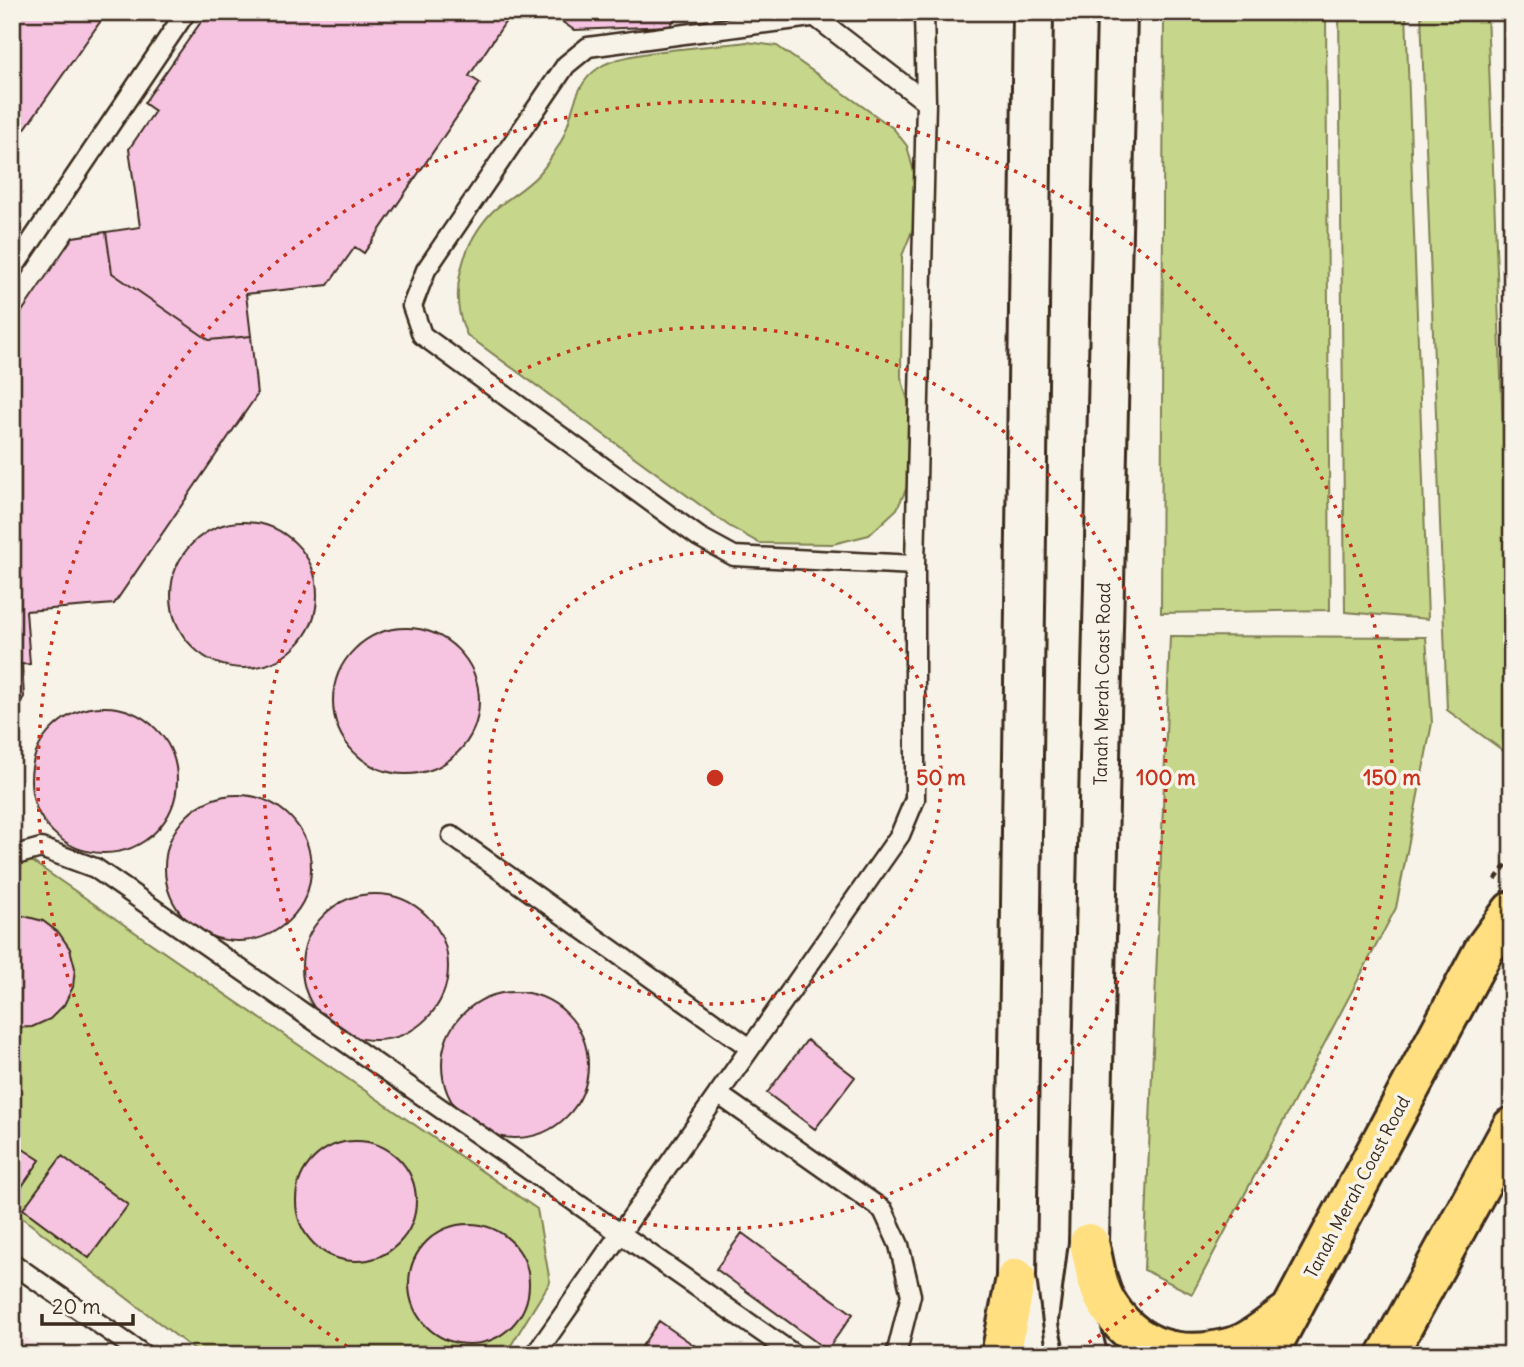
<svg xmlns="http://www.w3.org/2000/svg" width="1524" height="1367" font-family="Delius,sans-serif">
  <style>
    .built { fill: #f7e5e6 }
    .green { fill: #c6d68a; stroke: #808054; stroke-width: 2 }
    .building { fill: #f6c3e1; stroke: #3b2a1e; stroke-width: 2 }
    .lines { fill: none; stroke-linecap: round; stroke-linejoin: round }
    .lane-casing { stroke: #3b2a1e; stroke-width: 23 }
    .secondary-casing { stroke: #3b2a1e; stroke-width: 44 }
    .primary-casing { stroke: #3b2a1e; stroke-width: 44 }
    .path { stroke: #3b2a1e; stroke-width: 4.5; stroke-dasharray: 7 5; stroke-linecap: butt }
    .lane { stroke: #f7f3e8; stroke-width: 18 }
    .secondary { stroke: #f7f3e8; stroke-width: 38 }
    .primary { stroke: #ffdf80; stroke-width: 38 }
    .ring { fill: none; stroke: #c8321e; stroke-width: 3.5; stroke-dasharray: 3.5 7 }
    .labels { text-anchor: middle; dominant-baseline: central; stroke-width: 7; stroke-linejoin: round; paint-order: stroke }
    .street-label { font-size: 18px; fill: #3b2a1e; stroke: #f7f3e8 }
    .centre { fill: #c8321e; stroke: #f7f3e8; stroke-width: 3.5 }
    .ring-label { font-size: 21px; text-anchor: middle; font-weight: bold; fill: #c8321e; stroke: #f7f3e8; stroke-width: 7; stroke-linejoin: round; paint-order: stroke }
  </style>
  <rect width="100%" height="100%" fill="#f7f3e8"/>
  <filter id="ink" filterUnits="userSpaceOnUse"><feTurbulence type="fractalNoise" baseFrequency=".0143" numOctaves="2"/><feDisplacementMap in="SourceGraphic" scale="14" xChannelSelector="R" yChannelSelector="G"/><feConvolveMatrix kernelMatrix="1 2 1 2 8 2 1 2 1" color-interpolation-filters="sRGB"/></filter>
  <g filter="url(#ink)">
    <!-- built -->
    <path class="built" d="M12,1328L52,1355H12Z"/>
    <!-- green -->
    <path class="green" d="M1164,12H1326L1330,610L1161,613Z
      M1339,12H1406L1428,619L1345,612Z
      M1421,12H1487L1512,663V757L1447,710Z
      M747,42L777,46L893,128L907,146L916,180V221L902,256L901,377L911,411L910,481L897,509L869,535L833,544L759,543L729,526L467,335C447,295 462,244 492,212C506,199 525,189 538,175C546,167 553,154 559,145C575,118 570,86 600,67C626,50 712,47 747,42Z
      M1170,636L1426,637L1432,723L1396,908L1192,1294L1144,1270Z
      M17,851L537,1209L550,1282L505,1355H201L12,1210V858Z"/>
    <!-- building -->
    <path class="building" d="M12,12H107L12,147Z
      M208,12H512L469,76L480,83L364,253L355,247L328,285L246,294L251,336L209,340L112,273L106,232L140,227L129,149L155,111L144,103Z
      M548,12H679L670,26L574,30Z
      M106,232L112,273L209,340L251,336L257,395L114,604L26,611L30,664L12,665V326L73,237Z
      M171 595a73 73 0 1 1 146 0a73 73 0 1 1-146 0Z
      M333 701a73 73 0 1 1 146 0a73 73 0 1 1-146 0Z
      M22,664L24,697L12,714V665Z
      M31 780a73 73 0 1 1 146 0a73 73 0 1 1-146 0Z
      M165 868a73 73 0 1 1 146 0a73 73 0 1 1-146 0Z
      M302 967a73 73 0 1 1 146 0a73 73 0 1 1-146 0Z
      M24,916L43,921L59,933L70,949L75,968L73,987L64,1005L50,1019L32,1027L13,1028L12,917Z
      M442 1065a73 73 0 1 1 146 0a73 73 0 1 1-146 0Z
      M807,1040L855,1077L815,1129L767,1093Z
      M296 1201a60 60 0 1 1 120 0a60 60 0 1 1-120 0Z
      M12,1142L40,1160L14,1198L12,1197Z
      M62,1156L128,1205L89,1258L23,1209Z
      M409 1284a60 60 0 1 1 120 0a60 60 0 1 1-120 0Z
      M742,1233L853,1314L827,1350L716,1269Z
      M659,1321L708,1355H636Z"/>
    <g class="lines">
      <defs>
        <path id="lane" d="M809,12L926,102
          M811,17L588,47L566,65L426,270L412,306L422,335L699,537L734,556L915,565
          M12,270L186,12
          M452,836L750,1048
          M12,856L41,848L95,868L795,1355
          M718,1094L883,1210L899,1245L911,1295L896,1355
          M12,1263L144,1355
          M535,1355L900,835L915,799V565L926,102L924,12"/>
        <path id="secondary" d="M1026,1355L1016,1278L1033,12
          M1087,1355L1079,1322L1089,1243L1117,12"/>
        <path id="primary" d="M1089,1243C1094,1261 1096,1284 1105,1300C1134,1351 1181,1362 1236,1346C1253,1341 1271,1324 1286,1314
          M1001,1355L1016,1278
          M1267,1355L1485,948L1512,911
          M1387,1355L1512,1127"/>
      </defs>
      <!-- lane casing -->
      <use href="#lane" class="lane-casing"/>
      <!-- secondary casing -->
      <use href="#secondary" class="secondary-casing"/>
      <!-- primary casing -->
      <use href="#primary" class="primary-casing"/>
      <!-- path -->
      <path class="path" d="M1495,880L1512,857
        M1501,1355L1512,1334"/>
      <!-- lane -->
      <use href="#lane" class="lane"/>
      <!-- secondary -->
      <use href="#secondary" class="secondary"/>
      <!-- primary -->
      <use href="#primary" class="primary"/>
    </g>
  </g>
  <!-- distance rings -->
  <g class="ring">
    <circle cx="715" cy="778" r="226"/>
    <circle cx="715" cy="778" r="451"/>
    <path d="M356 1352A677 677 0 1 1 1074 1352"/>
  </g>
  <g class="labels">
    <!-- street labels -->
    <g class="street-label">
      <text transform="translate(1102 684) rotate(-89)">Tanah Merah Coast Road</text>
      <text transform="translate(1357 1187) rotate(-62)">Tanah Merah Coast Road</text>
    </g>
  </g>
  <circle cx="715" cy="778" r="10" class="centre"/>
  <g class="ring-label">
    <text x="941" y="785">50 m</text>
    <text x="1166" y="785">100 m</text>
    <text x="1392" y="785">150 m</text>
  </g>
  <!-- margin -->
  <rect width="1524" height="1367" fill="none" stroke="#f7f3e8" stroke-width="42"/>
  <rect x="21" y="21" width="1482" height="1325" fill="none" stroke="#3b2a1e" stroke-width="2.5" filter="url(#ink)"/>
  <!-- scale -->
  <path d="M42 1314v10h91v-10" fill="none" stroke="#3b2a1e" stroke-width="3.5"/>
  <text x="52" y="1314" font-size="21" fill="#3b2a1e" stroke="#f7f3e8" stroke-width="5" paint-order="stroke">20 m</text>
</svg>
